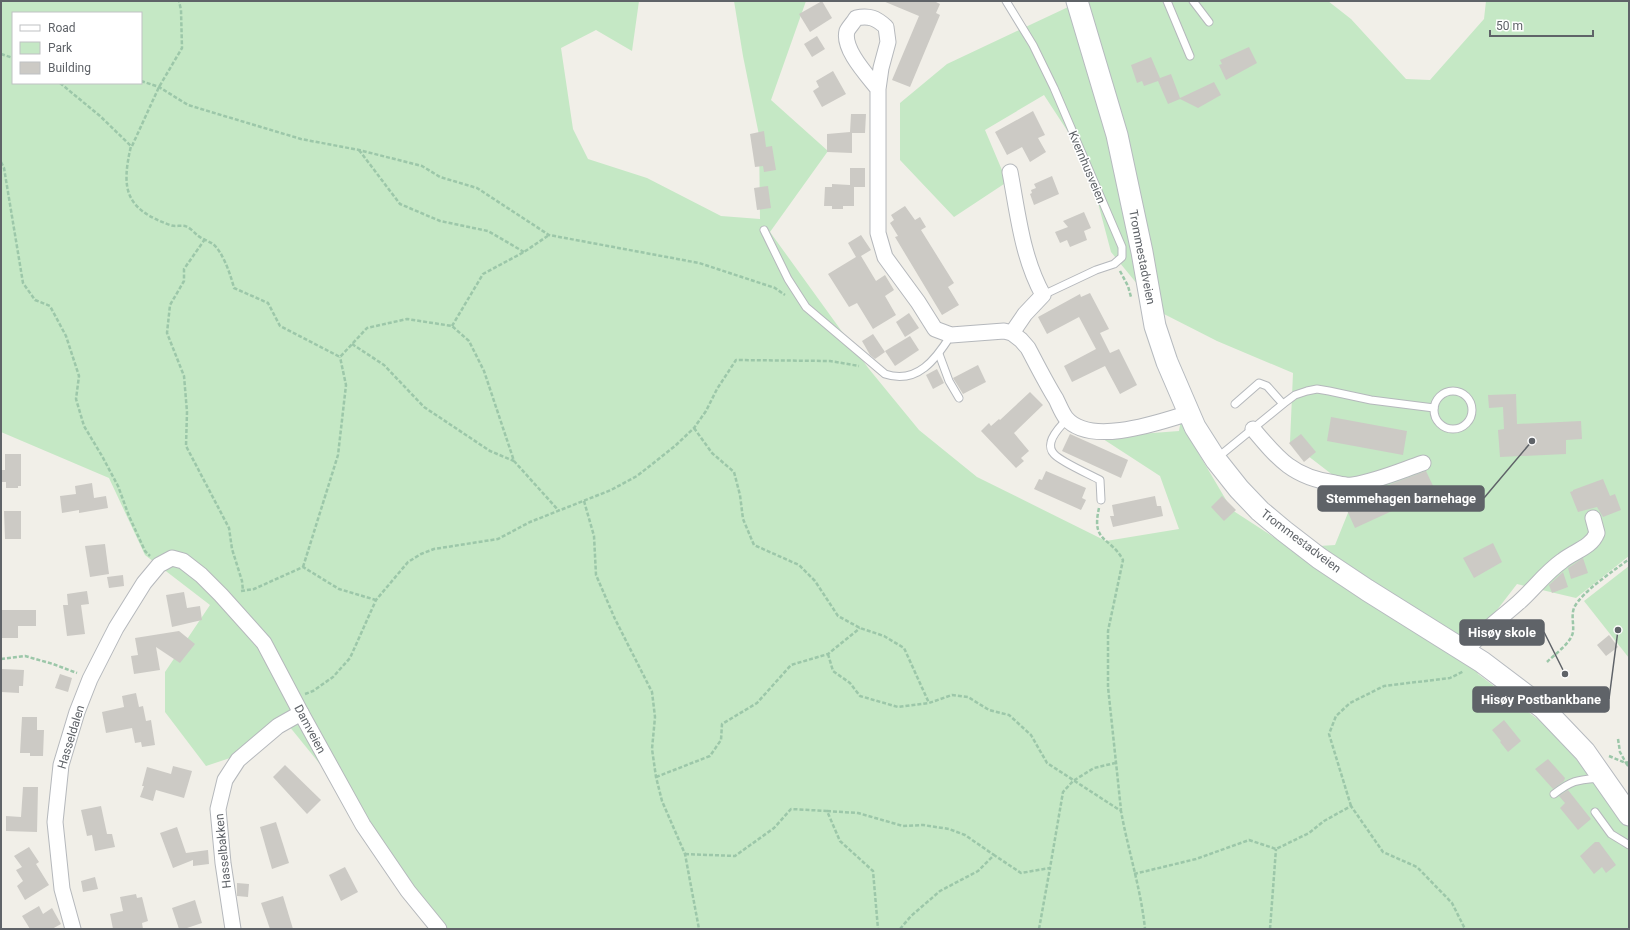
<svg xmlns="http://www.w3.org/2000/svg" width="1630" height="930" font-family="Roboto,sans-serif">
<style>
.green{fill:#c5e8c5;fill-rule:evenodd}
.building{fill:#cccac5}
.lines{fill:none;stroke-linecap:round;stroke-linejoin:round}
.service-casing{stroke:#b5b8bc;stroke-width:9}
.minor-casing{stroke:#b5b8bc;stroke-width:17}
.secondary-casing{stroke:#b6babf;stroke-width:23}
.path{stroke:#9cc7a9;stroke-width:2.5;stroke-dasharray:4 2;stroke-linecap:butt}
.service{stroke:#fff;stroke-width:7}
.minor{stroke:#fff;stroke-width:15}
.secondary{stroke:#fff;stroke-width:21}
.labels{text-anchor:middle;stroke-width:3;stroke-linejoin:round;paint-order:stroke}
.street-label{font-size:12px;fill:#5f6368;stroke:#fff}
.leader{fill:none;stroke:#5f6368;stroke-width:1.5}
.callout-dot{fill:#5f6368;stroke:#fff;stroke-width:1.5}
.callout{fill:#5f6368;stroke:#5f6368;stroke-width:1.5}
.callout-label{font-size:13px;text-anchor:middle;font-weight:bold;fill:#fff}
</style>
<rect width="100%" height="100%" fill="#f1efe8"/>
<g class="green">
<path d="M1 1H639L632 51 596 30 561 48 573 129 588 159 647 178 721 216 760 219 759 135 743 56 734 1H806L771 100 828 151 770 232 869 369 919 430 977 477 1106 541 1179 529 1160 476 1100 437 1179 431 1186 389 1193 444 1232 510 1281 542 1304 547 1335 545 1356 493 1290 442 1293 373 1217 341 1160 312 1111 252 1093 184 1072 138 1044 95 985 130 1007 182 954 217 900 160V103L947 64 1081 1H1328L1351 19 1406 79 1430 80 1484 19 1486 1H1629V556L1576 598 1517 584 1480 632 1462 642 1478 674 1544 724 1599 784 1629 826V929H439L341 790 289 726 236 756 206 766 165 712V672L210 605 145 555 109 478 1 432ZM13 13H141V83H13Z"/>
<path d="M1629 566V658L1584 601Z"/>
</g>
<g class="building">
<path d="M822 1 832 18 810 32 799 14Z"/>
<path d="M883 1H934L940 4 936 13 940 15 910 87 892 80 919 16Z"/>
<path d="M817 36 825 49 812 57 804 44Z"/>
<path d="M1249 47 1257 63 1226 80 1219 65 1222 64 1220 60Z"/>
<path d="M1151 57 1160 78 1171 74 1180 98 1214 82 1221 95 1198 108 1180 99 1168 104 1158 81 1144 86 1142 81 1137 83 1131 65Z"/>
<path d="M833 71 846 94 822 107 813 91 819 87 816 81Z"/>
<path d="M1033 111 1045 135 1038 138 1046 152 1030 162 1022 147 1007 155 995 132Z"/>
<path d="M851 114H866L865 133H852V153L827 152V134L850 132Z"/>
<path d="M764 131 766 147 772 146 776 170 764 172 763 166 755 167 750 134Z"/>
<path d="M850 168H865V187H854V206H843V209H832V206H824L825 187H832V184L850 185Z"/>
<path d="M1052 176 1059 194 1034 205 1030 194 1032 193 1031 190 1036 188 1034 184Z"/>
<path d="M768 186 771 208 757 210 754 188Z"/>
<path d="M905 206 915 220 920 217 926 227 921 230 954 283 948 287 959 305 942 315 895 237 898 236 890 223 894 220 891 215Z"/>
<path d="M1084 212 1091 228 1084 231 1087 240 1070 247 1067 240 1060 243 1055 232 1068 227 1063 221Z"/>
<path d="M861 235 871 250 861 256 876 281 885 275 894 290 885 296 896 315 873 329 857 303 849 307 828 274 856 257 848 243Z"/>
<path d="M1090 293 1109 329 1100 333 1110 353 1119 349 1137 385 1120 394 1105 366 1072 382 1064 366 1096 349 1079 317 1047 334 1038 317 1080 294 1081 297Z"/>
<path d="M909 313 919 328 905 337 896 322Z"/>
<path d="M873 334 885 352 875 359 870 355 862 341Z"/>
<path d="M910 336 919 350 895 366 885 351Z"/>
<path d="M978 365 986 382 963 394 953 378Z"/>
<path d="M937 369 944 383 933 389 926 375Z"/>
<path d="M1030 392 1043 405 1014 433 1029 451 1021 458 1024 461 1016 468 981 431 989 423 991 426 999 419 1000 420Z"/>
<path d="M1516 394 1517 424 1581 421 1582 439 1566 440V454L1500 457 1498 430 1504 429 1503 407 1489 408 1488 395Z"/>
<path d="M1331 417 1407 431 1403 455 1327 441Z"/>
<path d="M1070 434 1128 460 1121 478 1062 451Z"/>
<path d="M1301 434 1316 452 1304 462 1289 443Z"/>
<path d="M5 454H21V486H18V488H6V482H1V470H5Z"/>
<path d="M1046 471 1086 488 1082 498 1086 500 1081 510 1034 489 1039 479 1042 480Z"/>
<path d="M1426 471 1435 490 1429 492V494L1355 528 1345 506 1391 484Z"/>
<path d="M1603 479 1610 496 1615 494 1621 510 1603 517 1597 507 1578 512 1570 492 1573 491V490Z"/>
<path d="M92 483 94 498 106 496 108 508 79 513V510L62 513 60 496 76 494 75 486Z"/>
<path d="M1155 496 1157 506H1161L1163 516 1113 527 1110 516H1114L1112 505Z"/>
<path d="M1222 496 1236 510 1224 521 1211 507Z"/>
<path d="M4 511H21V539H5Z"/>
<path d="M1493 543 1502 562 1474 578 1463 558Z"/>
<path d="M105 544 109 574 90 577 85 546Z"/>
<path d="M1583 558 1588 573 1571 579 1568 568Z"/>
<path d="M1563 572 1568 587 1552 593 1549 585Z"/>
<path d="M123 575 124 586 109 588 107 577Z"/>
<path d="M87 591 89 604 81 605 85 634 67 636 63 605H68L67 594Z"/>
<path d="M184 592 187 608 200 606 202 620 172 627 166 595Z"/>
<path d="M1 610H36V626H18V638H1Z"/>
<path d="M179 631 195 644 180 663 156 647 160 670 134 674 131 656 138 655 135 638Z"/>
<path d="M1609 635 1618 647 1606 656 1597 645Z"/>
<path d="M1 669 24 670 23 686H19V693L1 692Z"/>
<path d="M60 674 72 678 68 692 55 688Z"/>
<path d="M136 693 139 707 143 706 146 721 151 720 155 745 142 747 141 742 135 743 132 728 106 733 102 712 124 707 122 696Z"/>
<path d="M22 717H37V730H44L43 756H30V753H20Z"/>
<path d="M1504 720 1521 741 1508 752 1500 742 1501 741 1492 730Z"/>
<path d="M1548 759 1565 778 1564 781 1553 789 1535 769Z"/>
<path d="M285 765 321 800 307 814 273 777Z"/>
<path d="M173 766 192 771 184 798 156 790 153 801 140 797 144 786H142L147 767 171 774Z"/>
<path d="M23 787H38L37 832 6 831V816L21 817Z"/>
<path d="M1568 790 1591 819 1578 830 1560 808 1565 803 1559 796Z"/>
<path d="M101 806 107 834H112L115 847 95 851 92 835 87 836 81 810Z"/>
<path d="M276 822 289 863 272 869 260 827Z"/>
<path d="M177 827 186 853 208 850 209 864 193 866V860L173 868 160 833Z"/>
<path d="M1595 842H1599L1616 865 1606 873 1602 867 1594 874 1580 856Z"/>
<path d="M29 847 39 862 36 864 49 885 25 900 17 886 23 881 16 870 22 867 14 856Z"/>
<path d="M345 867 358 892 341 901 329 875Z"/>
<path d="M95 877 98 889 83 892 81 881Z"/>
<path d="M237 883 249 884 248 897 237 896Z"/>
<path d="M136 894 137 898 142 897 148 921 142 923 143 929H113L110 914 123 911 120 897Z"/>
<path d="M283 896 293 929H270L261 903Z"/>
<path d="M195 900 202 923 184 929H179L172 908Z"/>
<path d="M39 906 43 914 52 908 61 924 52 929H30L22 916Z"/>
</g>
<g class="lines">
<defs>
<g id="service">
<path d="M1006 1 1033 45 1054 88 1122 247V257L1114 264 1096 270 1043 295"/>
<path d="M1167 1 1190 56"/>
<path d="M1193 1 1209 22"/>
<path d="M764 230 788 279 806 307 885 374C917 385 936 359 951 335"/>
<path d="M939 354 949 381 959 398"/>
<circle cx="1453" cy="410" r="19"/>
<path d="M1235 404 1259 383 1267 386 1283 404"/>
<path d="M1067 419C1061 426 1053 433 1051 442 1050 446 1051 451 1054 454 1061 462 1089 474 1100 480L1101 500"/>
<path d="M1217 458 1283 404 1295 395 1307 391 1317 389 1329 391 1371 400 1434 408"/>
<path d="M1554 794C1572 780 1577 780 1599 778"/>
<path d="M1595 812 1611 834 1629 845"/>
</g>
<g id="minor">
<path d="M878 89C868 76 842 49 847 31 849 27 854 22 856 18 869 15 876 18 886 27L888 42 881 68 878 89V233L885 257 918 302 935 329 951 335 1004 331 1012 333 1021 340 1028 348C1037 365 1046 383 1056 399 1059 405 1062 413 1066 418 1090 447 1160 422 1189 413"/>
<path d="M1010 172C1018 214 1022 257 1043 295L1025 314 1012 333"/>
<path d="M1253 429C1278 459 1294 478 1335 483 1340 484 1347 486 1353 485 1377 481 1400 471 1423 463"/>
<path d="M1466 651C1480 633 1500 619 1518 603 1533 590 1545 573 1562 561 1574 551 1591 548 1597 533L1593 518"/>
<path d="M73 929 62 889 55 822 61 765 77 712 90 679 116 628 144 583 159 565 172 558 183 561 201 575 221 595 264 643 301 713 363 825 408 891 439 929"/>
<path d="M233 929 223 863 218 809 225 780 238 760 278 726 301 713"/>
</g>
<path id="secondary" d="M1077 1 1117 135 1142 252 1155 326 1167 362 1195 427 1216 460 1239 489 1260 511 1284 531 1319 558 1367 590 1482 662 1543 708 1585 752 1629 815"/>
</defs>
<use href="#service" class="service-casing"/>
<use href="#minor" class="minor-casing"/>
<use href="#secondary" class="secondary-casing"/>
<g class="path">
<path d="M1 54 13 58"/>
<path d="M141 81 159 87 188 105 211 112 301 139 359 150 422 166 440 177 477 188 549 235 699 263 775 288 785 295"/>
<path d="M60 83 100 116 131 146C121 189 125 209 170 225 175 227 180 225 185 226 189 227 194 232 197 235 202 239 208 241 213 244 223 252 231 276 234 288L268 303 280 326 340 357 367 328 407 319 452 326 469 341 484 371 514 461 559 511"/>
<path d="M132 146 159 87 182 48 181 10 179 1"/>
<path d="M359 150 400 204 440 221 488 231 524 252"/>
<path d="M1 162 4 168 23 283 35 300 50 306 66 336 79 376 76 399 84 426 102 456 118 486 129 516 145 551 150 556"/>
<path d="M205 239 184 269V281L170 305 167 333 184 376 187 412 186 446 229 528 232 549 242 581 243 591"/>
<path d="M1120 271 1128 286 1131 297"/>
<path d="M452 326 483 274 524 252 549 235"/>
<path d="M352 344 384 365 424 407 490 451 514 461"/>
<path d="M694 428 712 453 734 472 740 495 743 519 754 545 799 565 815 581 838 616 860 628 884 636 904 648 929 703"/>
<path d="M584 501 594 536 596 575 615 619 652 692 655 717 652 749 656 777 662 801 685 854 699 929"/>
<path d="M1099 508C1091 543 1110 536 1123 560L1108 631V687L1121 810"/>
<path d="M303 567 338 455 346 385 340 357"/>
<path d="M241 591 254 589 303 567 339 589 376 600"/>
<path d="M828 654 833 671 850 683 860 696 898 707 929 703 952 695 968 697 989 710 1009 715 1031 735 1047 763 1121 811C1128 850 1141 889 1145 929"/>
<path d="M1 659 25 656 53 664 77 673"/>
<path d="M1547 662C1555 654 1571 643 1573 632 1574 624 1571 616 1574 608 1581 592 1615 570 1629 559"/>
<path d="M305 694 313 691 333 677 350 658 376 600 408 562 421 554 434 549 498 539 530 522 611 490 637 476 675 446 694 428 706 411 717 389 736 360 830 361 859 366"/>
<path d="M1618 739 1620 752 1626 763 1629 762"/>
<path d="M1609 756 1626 763 1629 767"/>
<path d="M656 777 710 756 721 740 722 724 757 703 791 665 828 654 860 628"/>
<path d="M1351 806 1329 734 1336 716 1350 703 1384 686 1450 678 1464 671"/>
<path d="M827 811 858 813 903 826 923 825 949 829 965 835 994 855"/>
<path d="M685 854 735 856 774 828 791 809 827 811 840 841 873 871 878 929"/>
<path d="M1134 874 1196 859 1249 840 1276 849 1309 833 1324 821 1351 806 1383 852 1417 867 1452 903 1465 929"/>
<path d="M900 929 911 916 940 891 978 871 994 855 1021 873 1050 868 1063 792 1073 781 1094 768 1115 763"/>
<path d="M1039 929 1050 868"/>
<path d="M1270 929 1276 849"/>
</g>
<use href="#service" class="service"/>
<use href="#minor" class="minor"/>
<use href="#secondary" class="secondary"/>
</g>
<g class="labels">
<g class="street-label">
<text transform="translate(1087 167) rotate(67)" y="4">Kvernhusveien</text>
<text transform="translate(1142 257) rotate(79)" y="4">Trommestadveien</text>
<text transform="translate(1301 541) rotate(37)" y="4">Trommestadveien</text>
<text transform="translate(310 729) rotate(62)" y="4">Damveien</text>
<text transform="translate(71 737) rotate(-73)" y="4">Hasseldalen</text>
<text transform="translate(223 851) rotate(-96)" y="4">Hasselbakken</text>
</g>
</g>
<path class="leader" d="M1532 441L1484 498M1565 674L1544 632M1618 630L1609 699"/>
<g class="callout-dot">
<circle cx="1532" cy="441" r="4"/>
<circle cx="1565" cy="674" r="4"/>
<circle cx="1618" cy="630" r="4"/>
</g>
<g class="callout">
<rect x="1318" y="486" width="166" height="25" rx="4"/>
<rect x="1460" y="620" width="84" height="25" rx="4"/>
<rect x="1473" y="687" width="136" height="25" rx="4"/>
</g>
<g class="callout-label">
<text x="1401" y="503">Stemmehagen barnehage</text>
<text x="1502" y="637">Hisøy skole</text>
<text x="1541" y="704">Hisøy Postbankbane</text>
</g>
<rect width="1630" height="930" fill="none" stroke="#5f6368" stroke-width="4"/>
<rect x="12" y="12" width="130" height="72" fill="#ffffff" stroke="#bfc1c3"/>
<rect x="20" y="25" width="20" height="6" fill="#ffffff" stroke="#bfc1c3"/>
<text x="48" y="32" font-size="12" fill="#5f6368">Road</text>
<rect x="20" y="42" width="20" height="12" fill="#c5e8c5" stroke="#bfc1c3"/>
<text x="48" y="52" font-size="12" fill="#5f6368">Park</text>
<rect x="20" y="62" width="20" height="12" fill="#cccac5" stroke="#bfc1c3"/>
<text x="48" y="72" font-size="12" fill="#5f6368">Building</text>
<path d="M1490 30v6h103v-6" fill="none" stroke="#5f6368" stroke-width="2"/>
<text x="1496" y="30" font-size="12" fill="#5f6368" stroke="#ffffff" stroke-width="3" paint-order="stroke">50 m</text>
</svg>
